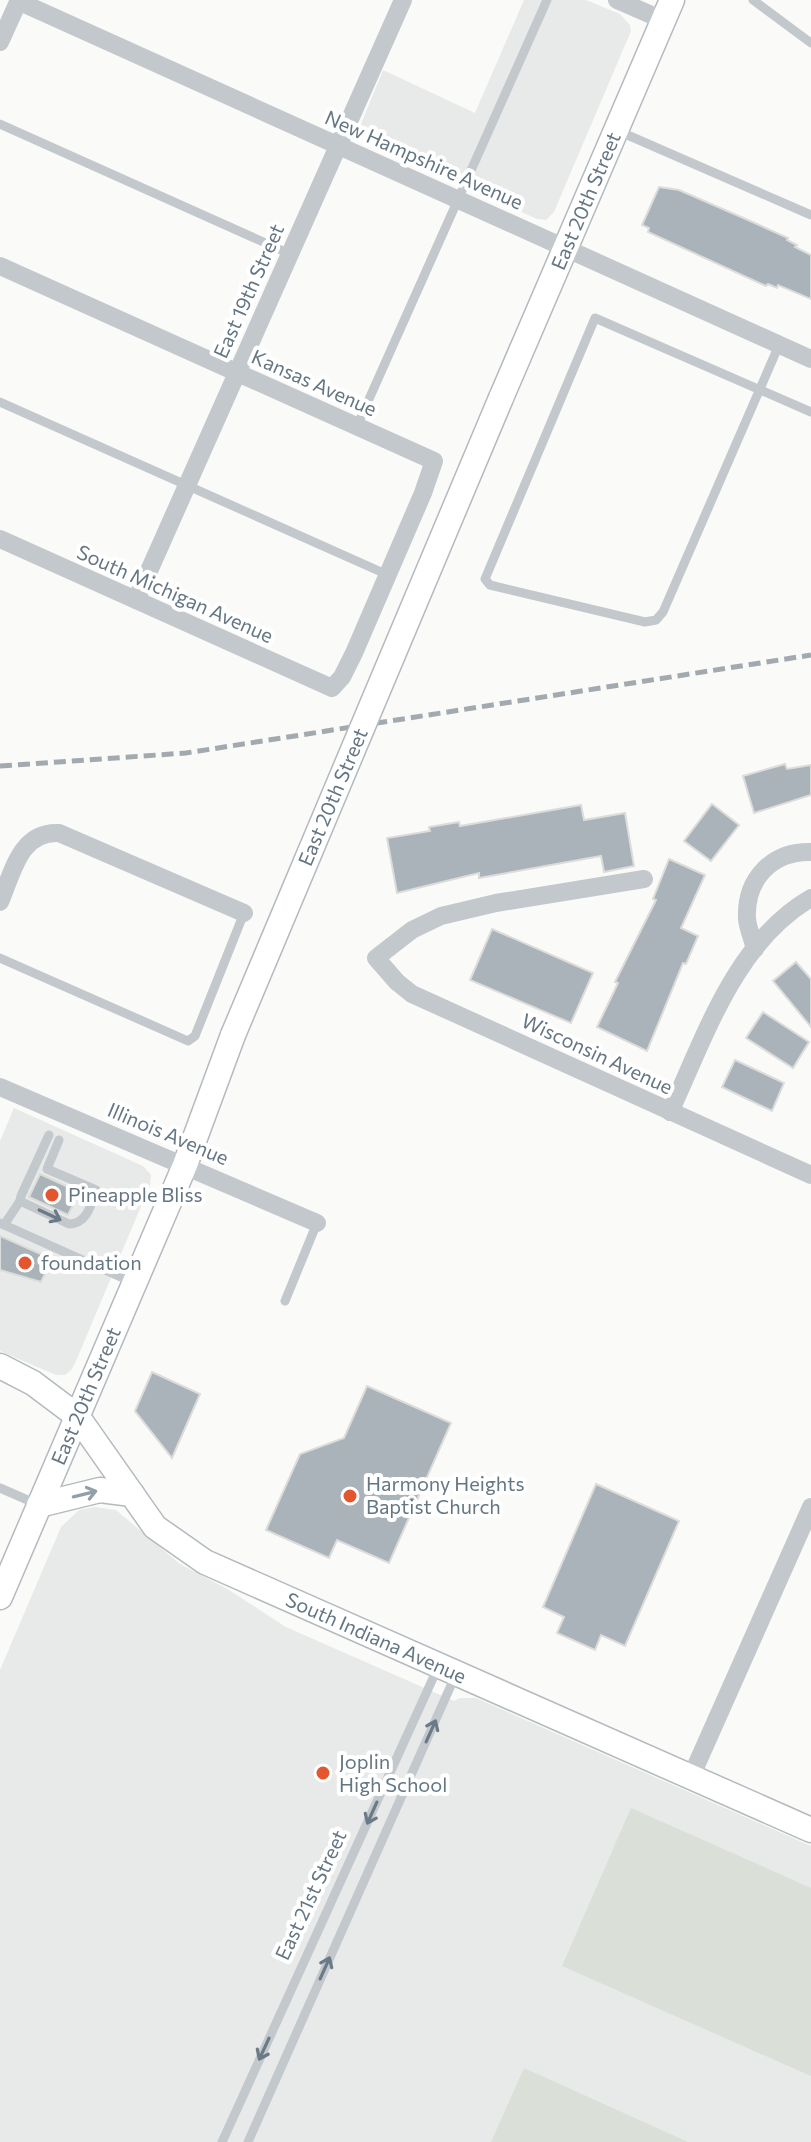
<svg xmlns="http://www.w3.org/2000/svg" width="811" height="2142" font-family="Commissioner,sans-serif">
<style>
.built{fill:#e8e9e9}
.green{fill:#dadfd7}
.building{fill:#aab3b9;stroke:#dcdcda;stroke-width:2}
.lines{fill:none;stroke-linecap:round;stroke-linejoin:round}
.secondary-casing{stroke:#b3babf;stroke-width:27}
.lane{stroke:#c3c8cc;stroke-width:9}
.street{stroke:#c3c8cc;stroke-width:18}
.secondary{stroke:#fff;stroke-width:24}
.rail{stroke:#a2aab0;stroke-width:5;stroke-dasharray:12 6;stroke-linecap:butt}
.secondary-bridge-casing{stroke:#b3babf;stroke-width:27;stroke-linecap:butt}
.secondary-bridge{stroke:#fff;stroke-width:24}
.oneway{stroke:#6a7a87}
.oneway2{stroke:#939fa8}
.poi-dot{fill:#e4572e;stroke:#fff;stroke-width:3}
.labels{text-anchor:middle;stroke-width:8;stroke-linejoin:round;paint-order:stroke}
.street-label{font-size:20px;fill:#657683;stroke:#fff}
.poi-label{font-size:20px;fill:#657683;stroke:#fff;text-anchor:start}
</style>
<rect width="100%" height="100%" fill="#fafaf8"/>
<g class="built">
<path d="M524 0H586L620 14 630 25 631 31 554 212 546 220 537 219 373 146 359 129 383 70 475 113Z"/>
<path d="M14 1108 143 1166 151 1175 150 1185 76 1361 72 1369 65 1375H56L0 1351V1141Z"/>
<path d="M95 1507 116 1510 180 1564 229 1590 286 1627 454 1701 460 1698H476L811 1846V2142H0V1670L61 1527 79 1510Z"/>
</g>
<g class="green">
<path d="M631 1808 811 1888V2076L562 1966Z"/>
<path d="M524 2068 688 2142H491Z"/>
</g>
<g class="building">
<path d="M659 187 679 190 748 220 788 238 787 240 797 245 795 247 811 255V299L778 285 777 288 768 284 766 286 648 232 649 228 642 225Z"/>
<path d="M785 764 787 769 811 765V795L754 813 743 776Z"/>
<path d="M712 804 739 825 711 861 684 841Z"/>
<path d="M581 805 584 820 625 813 634 866 604 872 601 856 479 878V873L397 893 387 838 430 831 429 827 459 822 460 826Z"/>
<path d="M669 859 705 875 681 928 698 936 686 964 683 963 647 1051 597 1027 618 983 615 982 656 900 653 899Z"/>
<path d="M492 929 593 973 571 1023 470 980Z"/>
<path d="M796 962 811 979V1027L773 981Z"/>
<path d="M763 1012 809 1042 793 1068 746 1038Z"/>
<path d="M735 1060 784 1083 772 1111 722 1087Z"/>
<path d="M40 1174 79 1192 68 1215 29 1197Z"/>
<path d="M0 1236 52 1259 41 1282 0 1270Z"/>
<path d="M152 1372 200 1394 172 1458 135 1411Z"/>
<path d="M367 1386 451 1423 389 1563 337 1540 329 1558 266 1530 300 1454 344 1438Z"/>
<path d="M596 1484 679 1521 625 1646 601 1635 595 1650 557 1633 564 1617 543 1607Z"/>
</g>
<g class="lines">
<defs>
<g id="secondary">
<path d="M501 398 672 0"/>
<path d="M0 1366 33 1383 77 1416 155 1527 205 1562 811 1830"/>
<path d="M39 1505 100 1490 132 1494"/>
<path d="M0 1597 185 1165 233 1035"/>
</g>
</defs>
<use href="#secondary" class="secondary-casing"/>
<g class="lane">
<path d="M753 0 811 43"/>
<path d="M0 124 290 254"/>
<path d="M616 130 811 215"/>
<path d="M779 345 663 612 656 620 645 622 490 585 485 579 595 318 811 412"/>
<path d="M0 402 388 575"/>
<path d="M357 426 547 0"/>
<path d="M0 958 188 1041 195 1036 244 913"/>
<path d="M49 1135 21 1196 20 1201 69 1224C87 1224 91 1205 96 1190L47 1169 59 1140"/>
<path d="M0 1223 134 1283"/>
<path d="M4 1225 20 1201"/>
<path d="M285 1301 317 1223"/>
<path d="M0 1488 39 1505"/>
<path d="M222 2142 439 1665"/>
<path d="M248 2142 456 1674"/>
</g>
<g class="street">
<path d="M617 0 663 20"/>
<path d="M18 1 811 359"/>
<path d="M0 42 19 0"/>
<path d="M0 266 434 461 423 493 354 653 342 677 332 688 0 539"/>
<path d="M136 600 403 0"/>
<path d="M644 879 496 903 441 916 412 930 376 958 397 982 412 994 811 1175"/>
<path d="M0 902C13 872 20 831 59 833L244 913"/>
<path d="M755 949C753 940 748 929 747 919 745 879 772 851 811 852"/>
<path d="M0 1087 317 1223"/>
<path d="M670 1112C705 1037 735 942 811 898"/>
<path d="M691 1777 811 1507"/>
</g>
<use href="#secondary" class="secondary"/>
<path class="rail" d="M0 766 186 753 811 655"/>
<defs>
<path id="secondary-bridge" d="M233 1035 501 398"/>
</defs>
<use href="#secondary-bridge" class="secondary-bridge-casing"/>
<use href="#secondary-bridge" class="secondary-bridge"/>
</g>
<defs><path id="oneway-shaft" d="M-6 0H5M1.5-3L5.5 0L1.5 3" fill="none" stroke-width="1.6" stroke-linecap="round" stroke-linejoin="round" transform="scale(2)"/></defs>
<g class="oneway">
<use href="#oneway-shaft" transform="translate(50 1215) rotate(25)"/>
<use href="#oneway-shaft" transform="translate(431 1731) rotate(-66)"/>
<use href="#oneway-shaft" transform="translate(372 1813) rotate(114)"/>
<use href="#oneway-shaft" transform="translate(325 1968) rotate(-66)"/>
<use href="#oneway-shaft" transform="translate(264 2049) rotate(115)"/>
</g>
<use class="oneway2" href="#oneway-shaft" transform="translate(85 1494) rotate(-14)"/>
<g class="poi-dot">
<circle cx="52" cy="1195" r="8"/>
<circle cx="25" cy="1263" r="8"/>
<circle cx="350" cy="1496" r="8"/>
<circle cx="323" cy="1773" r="8"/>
</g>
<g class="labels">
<g class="street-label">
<text transform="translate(424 160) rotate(24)" y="7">New Hampshire Avenue</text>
<text transform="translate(586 201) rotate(-67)" y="7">East 20th Street</text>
<text transform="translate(249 291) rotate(-66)" y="7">East 19th Street</text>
<text transform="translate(314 383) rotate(24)" y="7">Kansas Avenue</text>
<text transform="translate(175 594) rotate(24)" y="7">South Michigan Avenue</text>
<text transform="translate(333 797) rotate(-67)" y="7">East 20th Street</text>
<text transform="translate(597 1054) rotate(25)" y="7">Wisconsin Avenue</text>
<text transform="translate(168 1134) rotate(23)" y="7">Illinois Avenue</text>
<text transform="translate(86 1396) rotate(-67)" y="7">East 20th Street</text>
<text transform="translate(376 1638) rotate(24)" y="7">South Indiana Avenue</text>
<text transform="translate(311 1895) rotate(-65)" y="7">East 21st Street</text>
</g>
<g class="poi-label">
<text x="68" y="1202">Pineapple Bliss</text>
<text x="41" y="1270">foundation</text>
<text x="366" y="1491">Harmony Heights<tspan x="366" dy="23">Baptist Church</tspan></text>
<text x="339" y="1769">Joplin<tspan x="339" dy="23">High School</tspan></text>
</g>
</g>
</svg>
